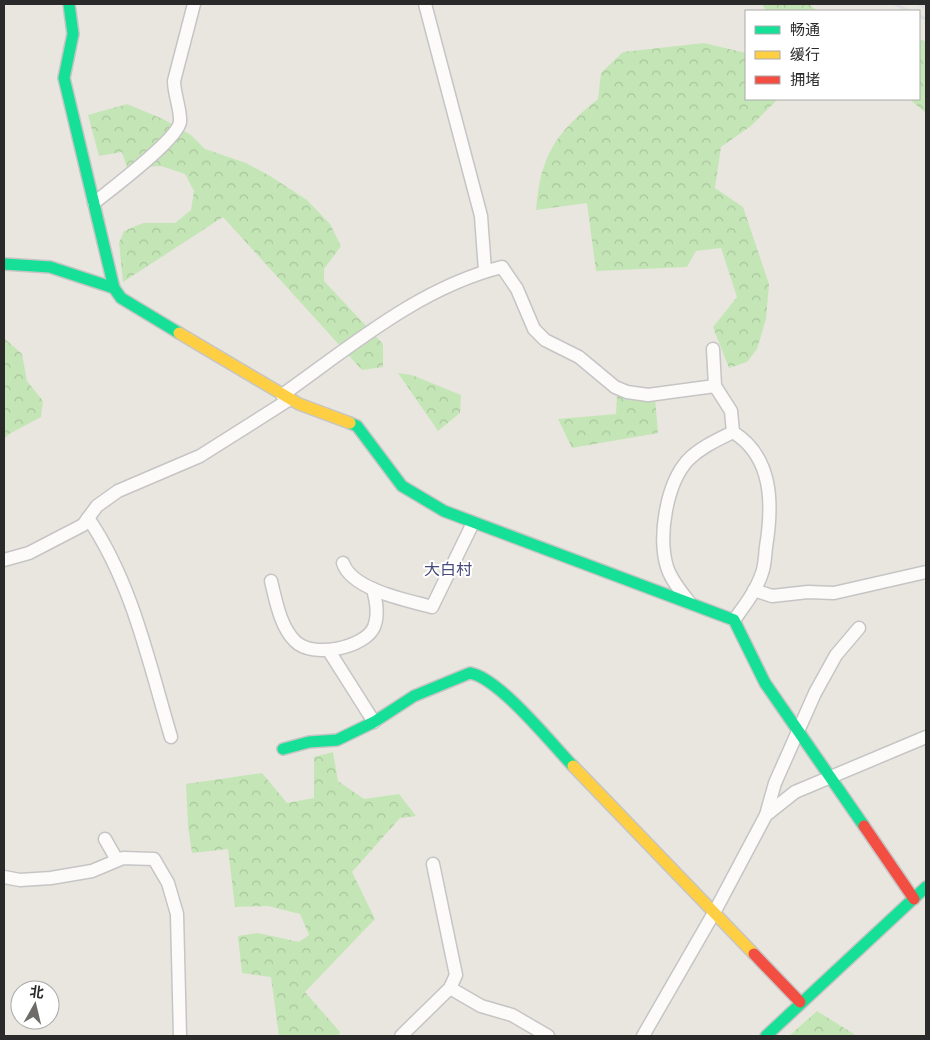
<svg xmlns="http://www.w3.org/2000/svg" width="930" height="1040" font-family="'Titillium Web','Noto Sans SC',sans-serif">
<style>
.forest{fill:url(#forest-crowns)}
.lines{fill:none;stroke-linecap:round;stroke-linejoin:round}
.street-casing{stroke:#c6c5c5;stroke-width:15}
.fast-casing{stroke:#c6c5c5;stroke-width:14}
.slow-casing{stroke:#c6c5c5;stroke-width:14}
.jam-casing{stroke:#c6c5c5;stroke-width:14}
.street{stroke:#fcfbfa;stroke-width:12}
.fast{stroke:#16e098;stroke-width:11}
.slow{stroke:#ffcf43;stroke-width:11}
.jam{stroke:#f24e42;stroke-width:11}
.rail{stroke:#ddddde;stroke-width:3}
.labels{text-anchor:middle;stroke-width:4;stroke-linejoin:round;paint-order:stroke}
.quarter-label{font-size:16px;fill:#484b7c;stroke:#fff}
</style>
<defs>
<pattern id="forest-crowns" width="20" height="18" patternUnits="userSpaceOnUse" patternTransform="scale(1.25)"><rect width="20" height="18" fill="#c4e6b6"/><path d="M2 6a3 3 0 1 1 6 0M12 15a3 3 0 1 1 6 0" fill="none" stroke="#a9c59d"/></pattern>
</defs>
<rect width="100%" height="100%" fill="#e9e6df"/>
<g class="forest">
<path d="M762 4H809L817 11H766Z"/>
<path d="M919 40 926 41V113L909 99H919Z"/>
<path d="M704 43 746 53V99H778L751 126 721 147 715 188 743 207 769 284 766 319 757 349 747 362 729 368 713 327 737 297 721 248 696 251 687 267 596 271 587 203 536 210C541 154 555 134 598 99L601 73 623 52Z"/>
<path d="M127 104 163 119 191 135 205 149 246 163 270 176 307 200 330 224 341 246 324 269V281L383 344V367L362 370 223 217 123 282 119 243 124 231 143 223H175L191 210 194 191 185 174 161 166 127 168 122 152 99 156 88 115Z"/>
<path d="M4 338 22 354 27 381 43 401 41 417 9 434 4 439Z"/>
<path d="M398 373 412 375 461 395 460 413 438 431Z"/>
<path d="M617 395 655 397 658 433 572 448 558 419 616 414Z"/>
<path d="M333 752 338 781 364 799 399 794 416 816 400 818 352 872 375 919 305 992 340 1032 338 1036H279L271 977 242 973 238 936 258 933 299 942 309 935 300 914 268 906 235 907 228 849 192 853 188 826 186 784 262 773 287 803 314 798V757Z"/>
<path d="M817 1011 857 1036H789Z"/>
</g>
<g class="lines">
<defs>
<g id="street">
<path d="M425 4 481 216 485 271"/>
<path d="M94 203C111 189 177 140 180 122 181 110 174 94 174 81L194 4"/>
<path d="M282 395C350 347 420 287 502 267L517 289 534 329 545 340 579 357 615 387 627 392 648 395 715 386"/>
<path d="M733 432C773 457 773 504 766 547 765 555 765 565 762 573 756 591 745 605 734 620"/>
<path d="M88 518C132 582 149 663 171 737"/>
<path d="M4 560 29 553 83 525 97 506 118 491 200 456 290 399"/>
<path d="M343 563C352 590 407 600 432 607L473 523"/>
<path d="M271 581C276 601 280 626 295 641 312 659 365 648 374 627 379 614 376 601 373 589"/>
<path d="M754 590 772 596 808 592 834 593 926 572"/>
<path d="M690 603C682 593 671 580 667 567 658 537 666 484 688 460 701 447 717 440 733 432L731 411 715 386 713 349"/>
<path d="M329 651 374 722"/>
<path d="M766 815 775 783 815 693 836 655 859 628"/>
<path d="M105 839 117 860"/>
<path d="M4 877 20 880 51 878 92 871 123 858 154 859 168 883 177 914 180 1036"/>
<path d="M450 988 481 1006 512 1015 548 1036"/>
<path d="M401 1036 450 988 456 975 433 864"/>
<path d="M643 1036 715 911 766 815 795 792 926 737"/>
</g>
<g id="fast">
<path d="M69 4 73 34 64 78 114 288 121 298 179 333"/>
<path d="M4 264 50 267 114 288"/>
<path d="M350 423 357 426 402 486 444 511 734 620 765 683 864 826"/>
<path d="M283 749 309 742 337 740 374 722 414 696 470 673C499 678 551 743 573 766"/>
<path d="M766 1036 926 887"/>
</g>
<g id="slow">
<path d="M179 333 299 404 350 423"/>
<path d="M573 766 754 954"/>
</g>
<g id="jam">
<path d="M864 826 914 899"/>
<path d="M754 954 800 1002"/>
</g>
</defs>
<use href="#street" class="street-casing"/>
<use href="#fast" class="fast-casing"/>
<use href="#slow" class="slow-casing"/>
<use href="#jam" class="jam-casing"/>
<use href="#street" class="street"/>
<use href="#fast" class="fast"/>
<use href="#slow" class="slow"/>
<use href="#jam" class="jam"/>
<g class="rail">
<path d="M894 4 910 11"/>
<path d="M918 4 926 8"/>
<path d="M919 16 926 19"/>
</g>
</g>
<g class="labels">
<g class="quarter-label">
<text x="448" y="575">大白村</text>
</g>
</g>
<rect width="930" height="1040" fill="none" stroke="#2a2a2a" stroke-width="10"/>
<rect x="745" y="10" width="175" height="90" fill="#ffffff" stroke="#aaaaaa"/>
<rect x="755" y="26" width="25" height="8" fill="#16e098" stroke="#aaaaaa"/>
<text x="790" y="35" font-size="15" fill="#2a2a2a">畅通</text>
<rect x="755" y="51" width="25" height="8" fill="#ffcf43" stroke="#aaaaaa"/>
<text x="790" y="60" font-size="15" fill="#2a2a2a">缓行</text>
<rect x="755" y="76" width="25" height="8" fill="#f24e42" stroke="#aaaaaa"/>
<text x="790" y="85" font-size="15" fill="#2a2a2a">拥堵</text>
<g transform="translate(35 1005) rotate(8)"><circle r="24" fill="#ffffff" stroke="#aaaaaa"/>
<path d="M0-4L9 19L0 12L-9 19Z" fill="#6d6c69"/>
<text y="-8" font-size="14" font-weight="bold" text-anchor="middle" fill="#2a2a2a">北</text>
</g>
</svg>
